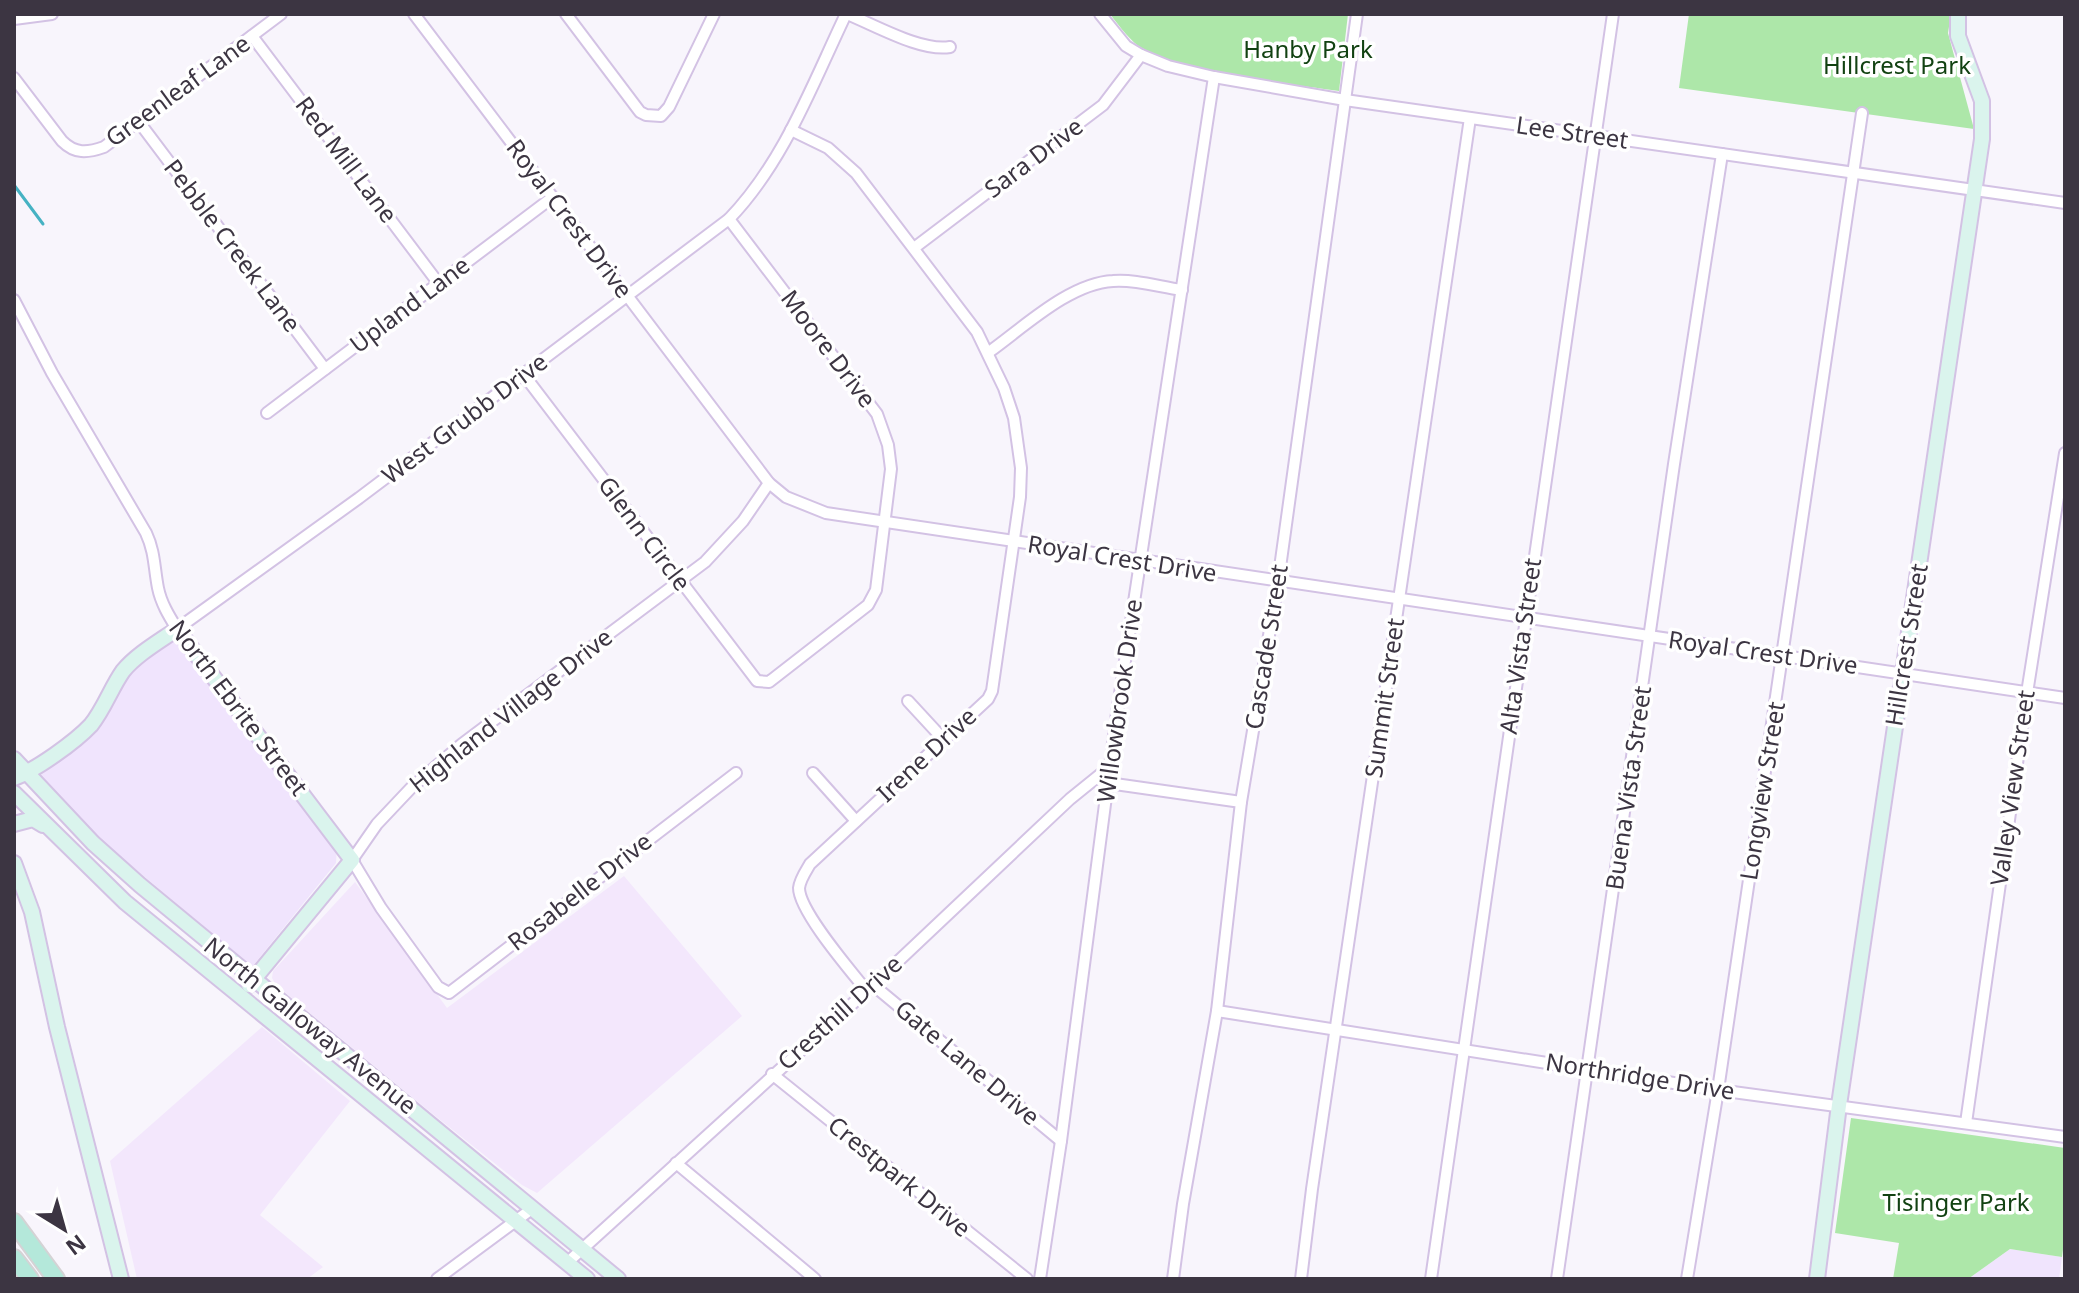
<svg xmlns="http://www.w3.org/2000/svg" width="2079" height="1293" font-family="'Noto Sans',sans-serif">
<style>
.built{fill:#f0e4fd}
.medical{fill:#f3e7fc}
.green{fill:#ade7a9}
.lines{fill:none;stroke-linecap:round;stroke-linejoin:round}
.stream{stroke:#46b2c3;stroke-width:3}
.street-casing{stroke:#d3c2e4;stroke-width:14}
.secondary-casing{stroke:#d3c2e4;stroke-width:18}
.primary-casing{stroke:#d4d3d5;stroke-width:20}
.street{stroke:#fff;stroke-width:10}
.secondary{stroke:#daf4ed;stroke-width:14}
.primary{stroke:#b4e8da;stroke-width:16}
.labels{text-anchor:middle;stroke-width:7;stroke-linejoin:round;paint-order:stroke}
.park-label{font-size:24px;fill:#124212;stroke:#fff}
.street-label{font-size:24px;fill:#3c3542;stroke:#fff}
</style>
<rect width="100%" height="100%" fill="#f8f5fc"/>
<g class="built">
<path d="M171 640 183 645 337 847 336 863 252 967 96 836 40 779 42 773 82 741 132 671Z"/>
<path d="M2010 1249 2062 1257 2059 1279H1968Z"/>
</g>
<g class="medical">
<path d="M624 876 742 1016 537 1193 522 1185 429 1111 276 985 272 978 273 971 355 882 447 1008Z"/>
<path d="M262 1027 350 1101 260 1215 323 1267 307 1279H137L110 1161Z"/>
</g>
<g class="green">
<path d="M1110 14H1348L1339 91C1287 83 1186 76 1144 50 1130 41 1120 27 1110 14Z"/>
<path d="M1689 14H1951L1948 33 1974 129 1679 88Z"/>
<path d="M1851 1118 2065 1148V1234L2062 1257 2010 1249 1968 1279H1893L1899 1243 1835 1233Z"/>
</g>
<g class="lines">
<path class="stream" d="M14 185 43 224"/>
<defs>
<g id="street">
<path d="M414 14 769 483 786 497 826 513 2065 698"/>
<path d="M566 14 640 112 646 115 661 116 669 107 714 14"/>
<path d="M847 14C875 25 921 52 950 47"/>
<path d="M1100 14 1126 46 1141 55 1168 66 1214 77 1345 100 2065 203"/>
<path d="M14 19 52 14"/>
<path d="M252 36 439 284"/>
<path d="M14 78 62 141C75 154 87 153 104 147L281 14"/>
<path d="M139 122 325 369"/>
<path d="M791 130 828 148 856 173 977 332 1004 388 1014 418 1021 468 1020 497 992 691 988 699 810 864C806 871 800 879 799 888 799 911 850 970 866 990"/>
<path d="M914 248 1103 105 1141 55"/>
<path d="M14 300 52 373 146 533C155 552 154 568 158 588 161 603 169 616 177 629L359 498 729 219C784 162 812 85 846 14"/>
<path d="M989 352C1024 327 1070 283 1113 281 1135 279 1160 287 1182 290"/>
<path d="M524 375 757 681 769 682 868 605 876 590 891 469 888 445 877 414 729 219"/>
<path d="M267 413 553 197"/>
<path d="M908 701 944 740"/>
<path d="M736 773 449 993 438 987 381 908 352 860 377 824 411 788 462 744 705 562 743 521 769 483"/>
<path d="M813 773 856 821"/>
<path d="M1108 783 1241 802"/>
<path d="M873 985 1061 1141"/>
<path d="M1217 1011 1718 1090 2065 1137"/>
<path d="M772 1074 1027 1279"/>
<path d="M1966 1123 2027 693 2065 453"/>
<path d="M676 1163 815 1279"/>
<path d="M568 1262 873 985 1070 799 1112 765"/>
<path d="M437 1279 533 1208"/>
<path d="M1040 1279 1061 1141 1116 720 1214 77"/>
<path d="M1173 1279 1183 1204 1217 1011 1241 802 1278 582 1357 14"/>
<path d="M1301 1279 1312 1189 1470 118"/>
<path d="M1431 1279 1613 14"/>
<path d="M1557 1279 1674 464 1722 154"/>
<path d="M1687 1279 1718 1090 1862 113"/>
</g>
<g id="secondary">
<path d="M14 759 93 843 140 885 618 1279"/>
<path d="M14 778C36 770 75 742 91 725 104 709 111 688 123 671 137 654 160 641 177 629L352 860 249 985"/>
<path d="M14 793 125 902 587 1279"/>
<path d="M14 824 33 819 43 825"/>
<path d="M14 863 32 912 57 1027 121 1279"/>
<path d="M1817 1279 1839 1105 1982 139V101L1958 36V14"/>
</g>
<g id="primary">
<path d="M14 1222 56 1279"/>
<path d="M14 1258 30 1279"/>
</g>
</defs>
<use href="#street" class="street-casing"/>
<use href="#secondary" class="secondary-casing"/>
<use href="#primary" class="primary-casing"/>
<use href="#street" class="street"/>
<use href="#secondary" class="secondary"/>
<use href="#primary" class="primary"/>
</g>
<g class="labels">
<g class="park-label">
<text x="1308" y="58">Hanby Park</text>
<text x="1897" y="74">Hillcrest Park</text>
<text x="1956" y="1211">Tisinger Park</text>
</g>
<g class="street-label">
<text transform="translate(178 91) rotate(-36)" y="8">Greenleaf Lane</text>
<text transform="translate(1572 133) rotate(8)" y="8">Lee Street</text>
<text transform="translate(1034 158) rotate(-37)" y="8">Sara Drive</text>
<text transform="translate(346 160) rotate(53)" y="8">Red Mill Lane</text>
<text transform="translate(569 219) rotate(53)" y="8">Royal Crest Drive</text>
<text transform="translate(232 246) rotate(53)" y="8">Pebble Creek Lane</text>
<text transform="translate(410 305) rotate(-37)" y="8">Upland Lane</text>
<text transform="translate(828 349) rotate(53)" y="8">Moore Drive</text>
<text transform="translate(465 419) rotate(-37)" y="8">West Grubb Drive</text>
<text transform="translate(644 534) rotate(53)" y="8">Glenn Circle</text>
<text transform="translate(1122 559) rotate(9)" y="8">Royal Crest Drive</text>
<text transform="translate(1907 645) rotate(-81)" y="8">Hillcrest Street</text>
<text transform="translate(1521 646) rotate(-82)" y="8">Alta Vista Street</text>
<text transform="translate(1267 647) rotate(-81)" y="8">Cascade Street</text>
<text transform="translate(1763 653) rotate(8)" y="8">Royal Crest Drive</text>
<text transform="translate(1385 698) rotate(-82)" y="8">Summit Street</text>
<text transform="translate(1120 701) rotate(-82)" y="8">Willowbrook Drive</text>
<text transform="translate(238 708) rotate(53)" y="8">North Ebrite Street</text>
<text transform="translate(511 711) rotate(-38)" y="8">Highland Village Drive</text>
<text transform="translate(927 755) rotate(-43)" y="8">Irene Drive</text>
<text transform="translate(1629 788) rotate(-82)" y="8">Buena Vista Street</text>
<text transform="translate(2013 788) rotate(-82)" y="8">Valley View Street</text>
<text transform="translate(1763 791) rotate(-81)" y="8">Longview Street</text>
<text transform="translate(580 892) rotate(-38)" y="8">Rosabelle Drive</text>
<text transform="translate(840 1013) rotate(-42)" y="8">Cresthill Drive</text>
<text transform="translate(310 1026) rotate(39)" y="8">North Galloway Avenue</text>
<text transform="translate(967 1063) rotate(40)" y="8">Gate Lane Drive</text>
<text transform="translate(1640 1077) rotate(9)" y="8">Northridge Drive</text>
<text transform="translate(899 1177) rotate(39)" y="8">Crestpark Drive</text>
</g>
</g>
<rect width="2079" height="1293" fill="none" stroke="#3c3542" stroke-width="32"/>
<g transform="translate(64 1229) rotate(143)" stroke="#ffffff" stroke-width="6" paint-order="stroke">
<path d="M0-6L14 30L0 20L-14 30Z" fill="#3c3542"/>
<text y="-12" font-size="22" font-weight="bold" text-anchor="middle" fill="#3c3542">N</text>
</g>
</svg>
